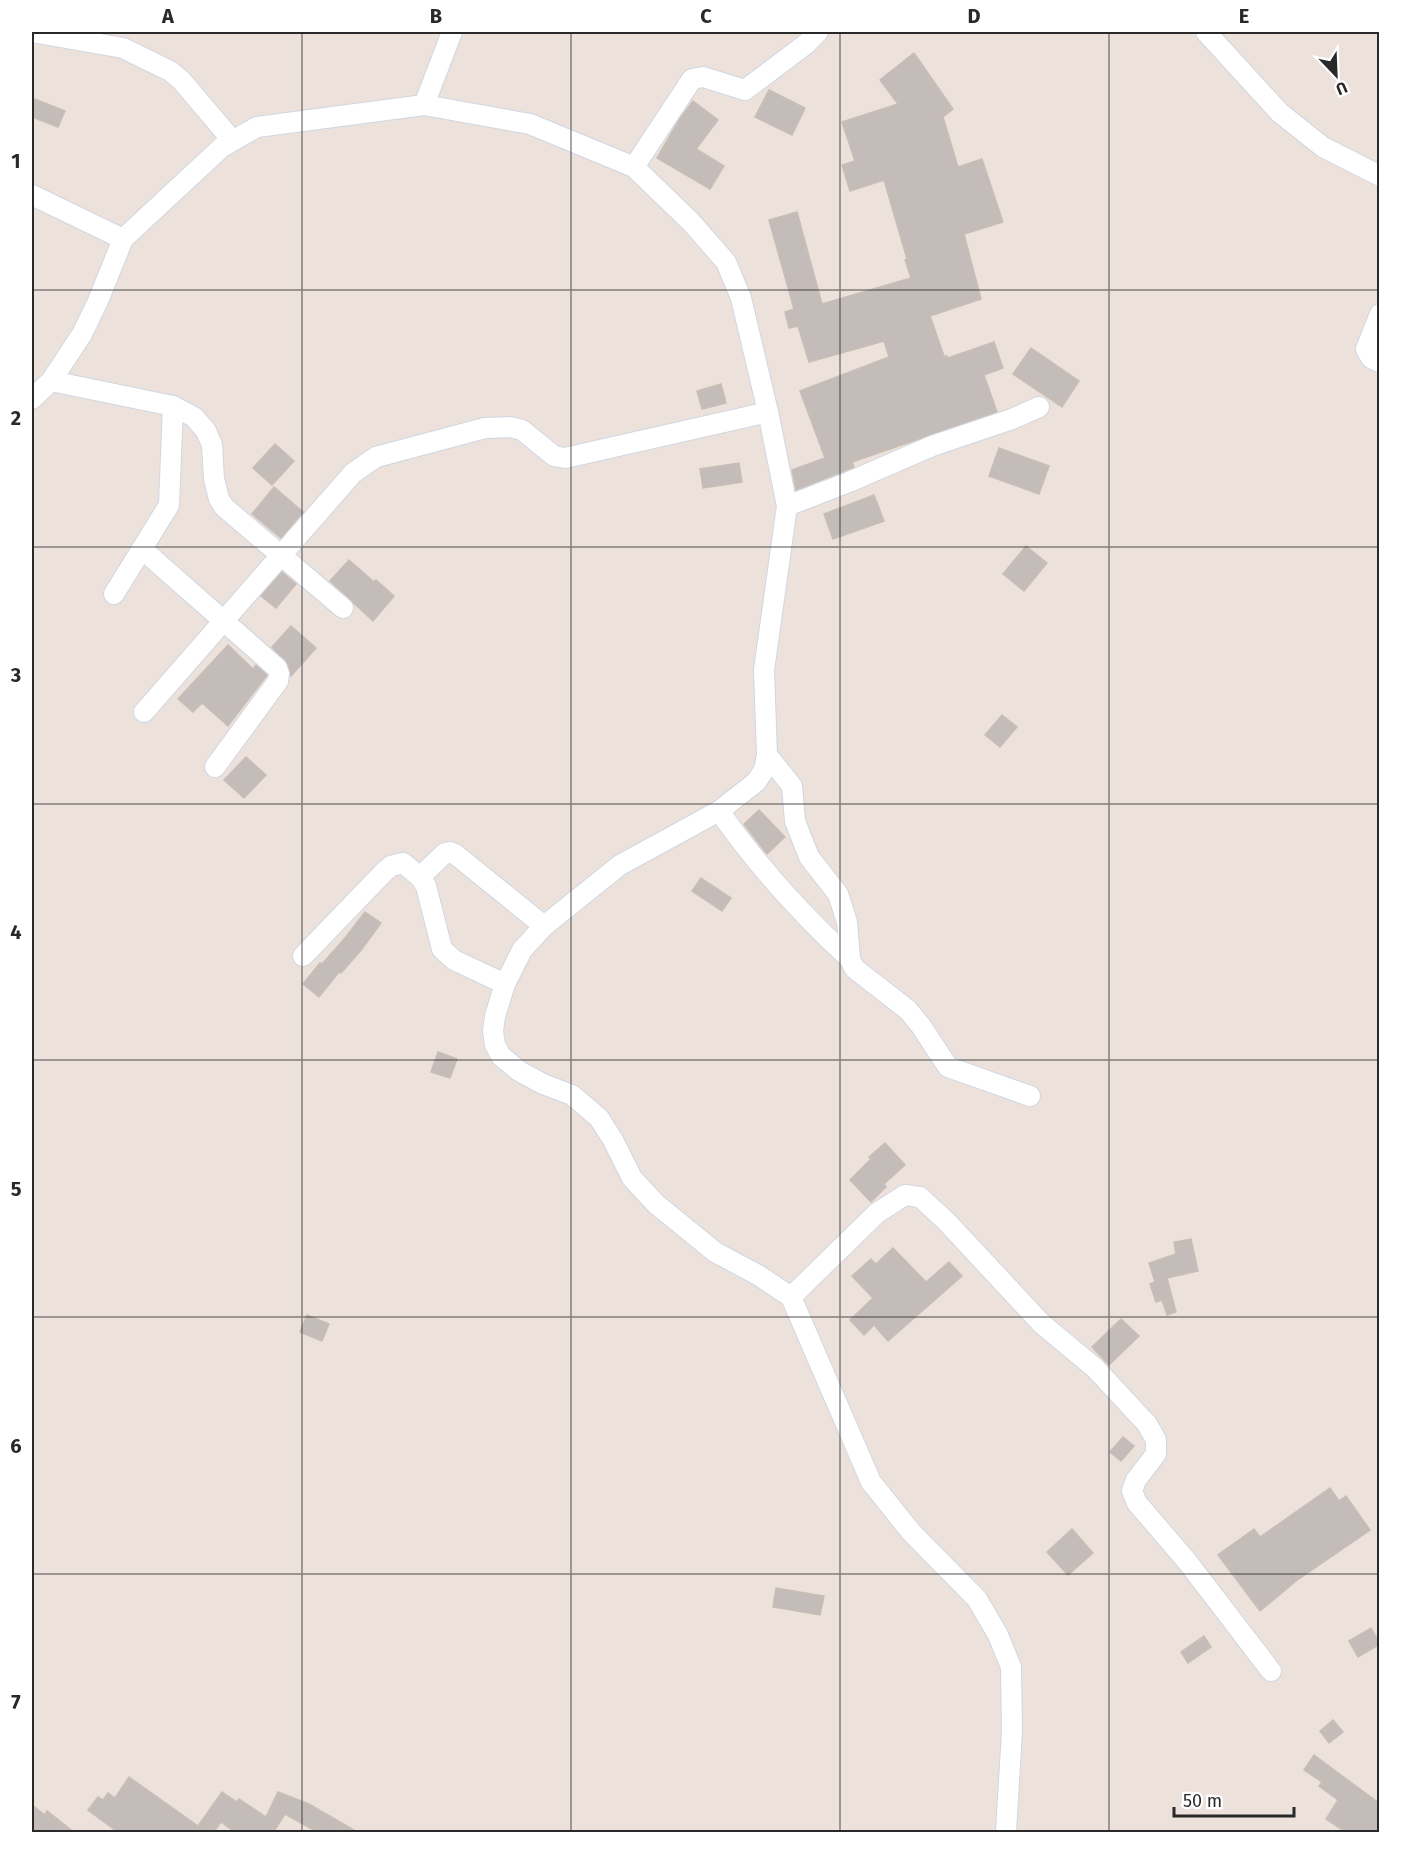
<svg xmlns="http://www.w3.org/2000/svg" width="1411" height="1864" font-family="'Fira Sans',sans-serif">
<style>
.building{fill:#c4bcb8;stroke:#c7beb5;stroke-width:1.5}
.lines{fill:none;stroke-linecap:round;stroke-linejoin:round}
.minor-casing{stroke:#d0d7e2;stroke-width:22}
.minor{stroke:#fff;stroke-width:20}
.grid{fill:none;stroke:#292929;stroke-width:1.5;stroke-opacity:0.55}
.neatline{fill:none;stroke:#292929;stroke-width:2}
.grid-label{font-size:20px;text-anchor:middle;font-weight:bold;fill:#292929}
</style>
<rect width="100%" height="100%" fill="#ece2db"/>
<g class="building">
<path d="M914 53 953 109 943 117 958 167 982 159 1003 222 964 234 981 299 930 316 944 356H947L948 358 994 342 1003 368 984 375 997 412 852 462 854 467 796 490 792 470 825 458 800 391 889 357 884 341 809 362 798 326 789 328 785 312 794 309 769 220 797 212 822 304 911 278 905 260 907 259 884 180 850 191 842 165 855 161 842 122 898 104 880 80Z"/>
<path d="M769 90 805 108 792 135 755 117Z"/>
<path d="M32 98 65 111 58 127 32 117Z"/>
<path d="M693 101 718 120 696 149 724 166 710 189 657 158 679 120Z"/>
<path d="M1031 348 1079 381 1062 407 1013 374Z"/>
<path d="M721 384 726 403 702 409 697 391Z"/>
<path d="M275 444 294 461 272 485 253 468Z"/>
<path d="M999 448 1049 466 1039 494 989 476Z"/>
<path d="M739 463 742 482 703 488 700 469Z"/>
<path d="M274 487 303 512 281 538 252 514Z"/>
<path d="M874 495 884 521 833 539 824 514Z"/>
<path d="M1026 546 1047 563 1024 591 1003 574Z"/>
<path d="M349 560 374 582 376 580 394 596 373 621 330 581Z"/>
<path d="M282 572 296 584 276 608 261 596Z"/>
<path d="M291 626 316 648 291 676 288 664 272 647Z"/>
<path d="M228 645 253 669 256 665 267 675 228 726 202 703 193 712 178 699Z"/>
<path d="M1002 715 1017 727 1000 747 985 735Z"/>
<path d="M246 757 266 775 244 798 224 780Z"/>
<path d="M759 810 785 837 767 854 744 824Z"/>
<path d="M701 878 731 898 722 911 692 891Z"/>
<path d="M365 912 381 923 362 949 341 973 339 972 319 997 303 984 320 963 322 964 345 938Z"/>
<path d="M438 1052 457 1059 450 1078 431 1072Z"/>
<path d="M885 1143 905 1165 884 1184 886 1187 871 1202 850 1180 871 1159 869 1157Z"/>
<path d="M1191 1239 1198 1271 1167 1278 1176 1312 1167 1315 1162 1300 1156 1302 1150 1284 1155 1282 1149 1263 1176 1254 1174 1242Z"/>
<path d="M893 1248 926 1282 949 1262 962 1276 888 1341 874 1325 864 1335 850 1320 873 1298 852 1276 871 1259 876 1264Z"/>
<path d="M307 1315 329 1324 322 1341 300 1332Z"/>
<path d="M1121 1319 1139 1336 1109 1365 1092 1347Z"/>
<path d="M1123 1437 1134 1446 1121 1461 1110 1452Z"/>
<path d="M1330 1488 1339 1501 1346 1496 1370 1530 1296 1581 1260 1611 1218 1555 1254 1529 1260 1537Z"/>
<path d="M1072 1529 1093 1553 1068 1575 1047 1552Z"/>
<path d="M776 1588 824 1596 820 1615 773 1607Z"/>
<path d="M1371 1628 1380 1644 1358 1657 1349 1641Z"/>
<path d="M1204 1636 1211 1647 1188 1663 1181 1652Z"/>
<path d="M1333 1720 1343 1732 1329 1743 1320 1731Z"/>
<path d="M1314 1755 1380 1804V1833H1347L1326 1819 1338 1800 1319 1786 1322 1782 1304 1770Z"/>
<path d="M129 1777 198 1826 222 1792 237 1802 239 1799 266 1817 278 1792 309 1804 359 1833H319L285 1814 273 1833H236L221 1822 213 1833H119L88 1810 98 1797 103 1800 108 1793 115 1798Z"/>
<path d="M32 1805 45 1815 47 1811 75 1833H37L32 1828Z"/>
</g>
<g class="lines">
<defs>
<g id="minor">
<path d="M32 32 123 48 170 71 181 80 232 140"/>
<path d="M1206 32 1280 113 1323 147 1380 176"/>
<path d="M424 105 452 32"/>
<path d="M634 167 692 79 703 77 745 90 806 44 818 32"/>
<path d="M32 195 123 239"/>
<path d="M1380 314 1366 349 1371 358 1380 362"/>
<path d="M51 381 173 406 194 417 206 431 212 445 214 479 219 499 224 507 343 608"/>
<path d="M32 399 51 381 82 334 98 301 123 239 222 147 257 127 424 105 530 124 634 167 691 222 726 262 741 298 768 412 787 506 764 670 767 755 764 770 756 782 719 811 620 865 544 926 522 950 505 984 495 1016 493 1031 495 1045 501 1056 519 1071 543 1084 572 1095 599 1118 613 1140 632 1178 656 1204 715 1252 758 1275 791 1297 871 1482 911 1532 977 1599 998 1635 1011 1667 1012 1731 1006 1832"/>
<path d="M787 506 849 482 932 446 1012 419 1039 407"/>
<path d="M142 549 277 668 279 674 278 681 215 767"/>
<path d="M114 594 169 505 173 406"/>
<path d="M144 712 353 473 376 457 485 428 510 427 522 430 554 456 565 458 768 412"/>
<path d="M767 755 792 786 795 821 809 857 838 894 847 922 850 959 854 968 908 1010 921 1026 948 1067 1030 1096"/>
<path d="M719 811C757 865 802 915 850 959"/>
<path d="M420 877 445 853 450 852 455 854 544 926"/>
<path d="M303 956 385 871 391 866 403 863 420 877 426 886 442 949 454 960 505 984"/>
<path d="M791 1297 877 1213 905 1195 920 1197 946 1221 1042 1324 1095 1368 1147 1424 1156 1440V1454L1136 1480 1132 1491 1137 1503 1186 1560 1271 1671"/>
</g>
</defs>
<use href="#minor" class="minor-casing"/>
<use href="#minor" class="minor"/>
</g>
<path class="grid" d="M302 32V1832M571 32V1832M840 32V1832M1109 32V1832M32 290H1380M32 547H1380M32 804H1380M32 1060H1380M32 1317H1380M32 1574H1380"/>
<rect width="1411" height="1864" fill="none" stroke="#ffffff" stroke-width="66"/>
<g transform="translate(1336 75) rotate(157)" stroke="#ffffff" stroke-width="4.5" paint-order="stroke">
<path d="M0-4.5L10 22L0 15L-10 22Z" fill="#292929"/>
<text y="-9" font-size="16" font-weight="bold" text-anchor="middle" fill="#292929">U</text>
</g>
<path d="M1174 1807v9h120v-9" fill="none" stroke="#292929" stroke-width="3"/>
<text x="1183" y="1807" font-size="18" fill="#292929" stroke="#ffffff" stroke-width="4.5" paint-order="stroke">50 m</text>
<rect x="33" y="33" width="1345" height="1798" class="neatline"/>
<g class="grid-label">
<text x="168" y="23">A</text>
<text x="436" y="23">B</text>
<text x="706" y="23">C</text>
<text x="974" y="23">D</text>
<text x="1244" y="23">E</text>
<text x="16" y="168">1</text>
<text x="16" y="425">2</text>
<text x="16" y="682">3</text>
<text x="16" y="939">4</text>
<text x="16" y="1196">5</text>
<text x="16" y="1453">6</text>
<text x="16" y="1709">7</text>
</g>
</svg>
